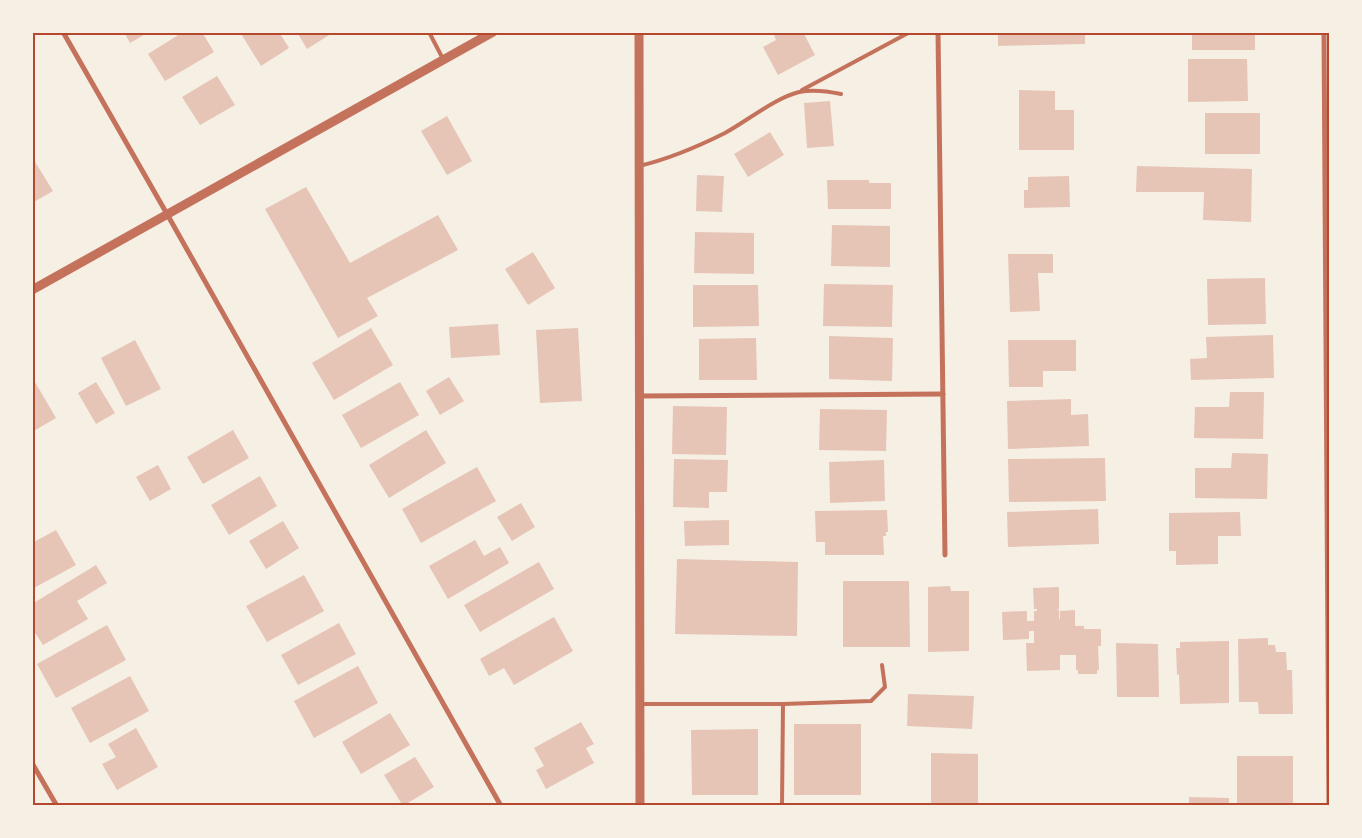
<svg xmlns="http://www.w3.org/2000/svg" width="1362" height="838" font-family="'Times New Roman',serif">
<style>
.building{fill:#e6c5b7}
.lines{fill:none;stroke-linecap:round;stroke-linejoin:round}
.service{stroke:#c5725c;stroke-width:4}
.minor{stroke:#c5725c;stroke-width:5}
.tertiary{stroke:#c5725c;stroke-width:9}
.neatline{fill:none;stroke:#b5482f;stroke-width:2}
</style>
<rect width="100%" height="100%" fill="#f6efe4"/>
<g class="building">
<path d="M124 32H149L130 43Z"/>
<path d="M183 32H202L214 52 165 81 148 54Z"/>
<path d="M240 32H279L289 48 261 66Z"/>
<path d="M297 32H334L307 49Z"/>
<path d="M773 32H785L786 34 790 32H803L815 55 778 75 763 47 776 40Z"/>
<path d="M998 32H1085V44L998 46Z"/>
<rect x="1192" y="32" width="63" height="18"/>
<path d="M1188 59H1247L1248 101 1188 102Z"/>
<path d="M217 76 235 105 200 125 182 97Z"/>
<path d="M1019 90 1055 91V110H1074V150H1019Z"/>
<path d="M830 101 834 146 807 148 804 103Z"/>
<rect x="1205" y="113" width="55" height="41"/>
<path d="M447 116 472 161 447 175 421 131Z"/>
<path d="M770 132 784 155 748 177 734 154Z"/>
<path d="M32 157 53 191 32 203Z"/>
<path d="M1137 166 1252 169 1251 222 1203 220 1204 192H1136Z"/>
<path d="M697 175 724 176 722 212 696 211Z"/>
<path d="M1069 176 1070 207 1024 208V190H1028V177Z"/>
<path d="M827 180H869V183H891V209H828Z"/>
<path d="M306 187 350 263 438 215 458 250 367 298 378 316 338 338 265 209Z"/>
<path d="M832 225 890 226V267L831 266Z"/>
<path d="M695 232 754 233V274L694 273Z"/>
<path d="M533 252 555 288 528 305 505 269Z"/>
<path d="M1008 254H1053V273H1038L1040 311 1010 312Z"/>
<path d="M1265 278 1266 324 1208 325 1207 279Z"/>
<path d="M824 284 893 285 892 327 823 326Z"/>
<path d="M693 285H758L759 326 693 327Z"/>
<path d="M498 324 500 355 451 358 449 327Z"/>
<path d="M371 328 393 365 334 400 312 363Z"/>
<path d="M578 328 582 401 540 403 536 330Z"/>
<path d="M1273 335 1274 378 1191 380 1190 359 1207 358 1206 337Z"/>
<path d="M829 336 893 338 892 381 829 379Z"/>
<path d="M756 338 757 380H699V339Z"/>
<path d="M135 340 161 389 126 406 101 358Z"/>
<path d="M1008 340H1076V371H1043V387H1009Z"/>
<path d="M32 377 56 418 32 432Z"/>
<path d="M449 377 464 401 440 415 426 391Z"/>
<path d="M96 382 115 413 96 424 78 393Z"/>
<path d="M400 382 419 415 361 448 342 415Z"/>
<path d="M1230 392H1264L1263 439 1194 438 1195 407H1229Z"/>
<path d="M1071 399V415L1088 414 1089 446 1008 449 1007 401Z"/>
<path d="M673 406 727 407 726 455 672 454Z"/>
<path d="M820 409 887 410 886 451 819 450Z"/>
<path d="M233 430 249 458 203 484 187 457Z"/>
<path d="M426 430 446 463 389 498 369 465Z"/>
<path d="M1232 453 1268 454 1267 499 1195 498V468H1231Z"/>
<path d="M1105 458 1106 501 1009 502 1008 459Z"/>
<path d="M674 459 728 460 727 492H709V508L673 507Z"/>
<path d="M884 460 885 501 830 503 829 462Z"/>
<path d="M158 465 171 489 150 501 136 477Z"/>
<path d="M477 467 496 501 421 543 402 509Z"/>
<path d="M260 476 277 506 229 535 211 505Z"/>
<path d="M521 503 535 527 512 541 497 517Z"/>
<path d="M1098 509 1099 544 1008 547 1007 512Z"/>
<path d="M887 510 888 532H886V536H883L884 555H825V542H816L815 511Z"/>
<path d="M1240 512 1241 536H1218V564L1176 565V551H1169V513Z"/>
<path d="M729 520V545L685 546 684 521Z"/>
<path d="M283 521 299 548 266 569 249 541Z"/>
<path d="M56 530 76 565 32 589V543Z"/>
<path d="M475 540 484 556 500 547 509 563 448 599 429 566Z"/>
<path d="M677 559 798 562 797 636 675 634Z"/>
<path d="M539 562 554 589 480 632 464 605Z"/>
<path d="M96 565 107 583 77 601 88 619 43 645 32 628V604Z"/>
<path d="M304 575 324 611 267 642 246 606Z"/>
<path d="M843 581H909L910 647H843Z"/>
<path d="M950 586 951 591H969V651L928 652V587Z"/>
<path d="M1059 587V609H1056L1059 610V619H1060V611L1075 610V626H1084V629H1101V646H1098L1099 670H1097V674H1078V670H1076V655H1060V670L1027 671 1026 643H1034V631H1029V639L1003 640 1002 612 1027 611V621H1034V611H1037V609H1034L1033 588Z"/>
<path d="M554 617 573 651 514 685 504 668 489 676 480 659Z"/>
<path d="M339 623 356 654 298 685 281 655Z"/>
<path d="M107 625 126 660 56 698 37 664Z"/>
<path d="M1268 638V645H1275L1276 652H1286L1287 670H1292L1293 714H1259L1258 702H1239L1238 639Z"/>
<path d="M1229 641V703L1180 704 1179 674 1177 675 1176 648H1180V642Z"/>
<path d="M1116 643 1158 644 1159 697H1117Z"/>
<path d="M358 666 378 703 314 738 294 701Z"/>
<path d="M130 676 149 711 90 743 71 708Z"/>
<path d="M908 694 974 696 972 729 907 726Z"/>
<path d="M390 713 410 745 361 774 342 742Z"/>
<path d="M581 722 594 744 586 748 594 763 546 789 536 770 544 766 534 748Z"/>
<rect x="794" y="724" width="67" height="71"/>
<path d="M136 728 158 767 117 790 102 764 116 757 108 744Z"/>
<path d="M758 729V795H692L691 730Z"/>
<path d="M931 753 978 754V806H931Z"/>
<rect x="1237" y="756" width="56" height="50"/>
<path d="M415 757 434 787 403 806 384 775Z"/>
<path d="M1189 797 1229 798V806H1189Z"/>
</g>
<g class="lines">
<g class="service">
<path d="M429 32 443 59"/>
<path d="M802 90 910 32"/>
<path d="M639 166C669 159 697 147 725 133 747 121 775 98 799 92 814 89 827 91 841 94"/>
<path d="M639 704H783L782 806"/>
<path d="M783 704 871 701 885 687 882 665"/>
</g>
<g class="minor">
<path d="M63 32 167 214 501 806"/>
<path d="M938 32 945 555"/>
<path d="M1324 32 1329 806"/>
<path d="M639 396 943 394"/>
<path d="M32 763 57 806"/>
</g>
<g class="tertiary">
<path d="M639 32 640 806"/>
<path d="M32 290 493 32"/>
</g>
</g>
<rect width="1362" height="838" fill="none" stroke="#f6efe4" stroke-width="68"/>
<rect x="34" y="34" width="1294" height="770" class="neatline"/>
</svg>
